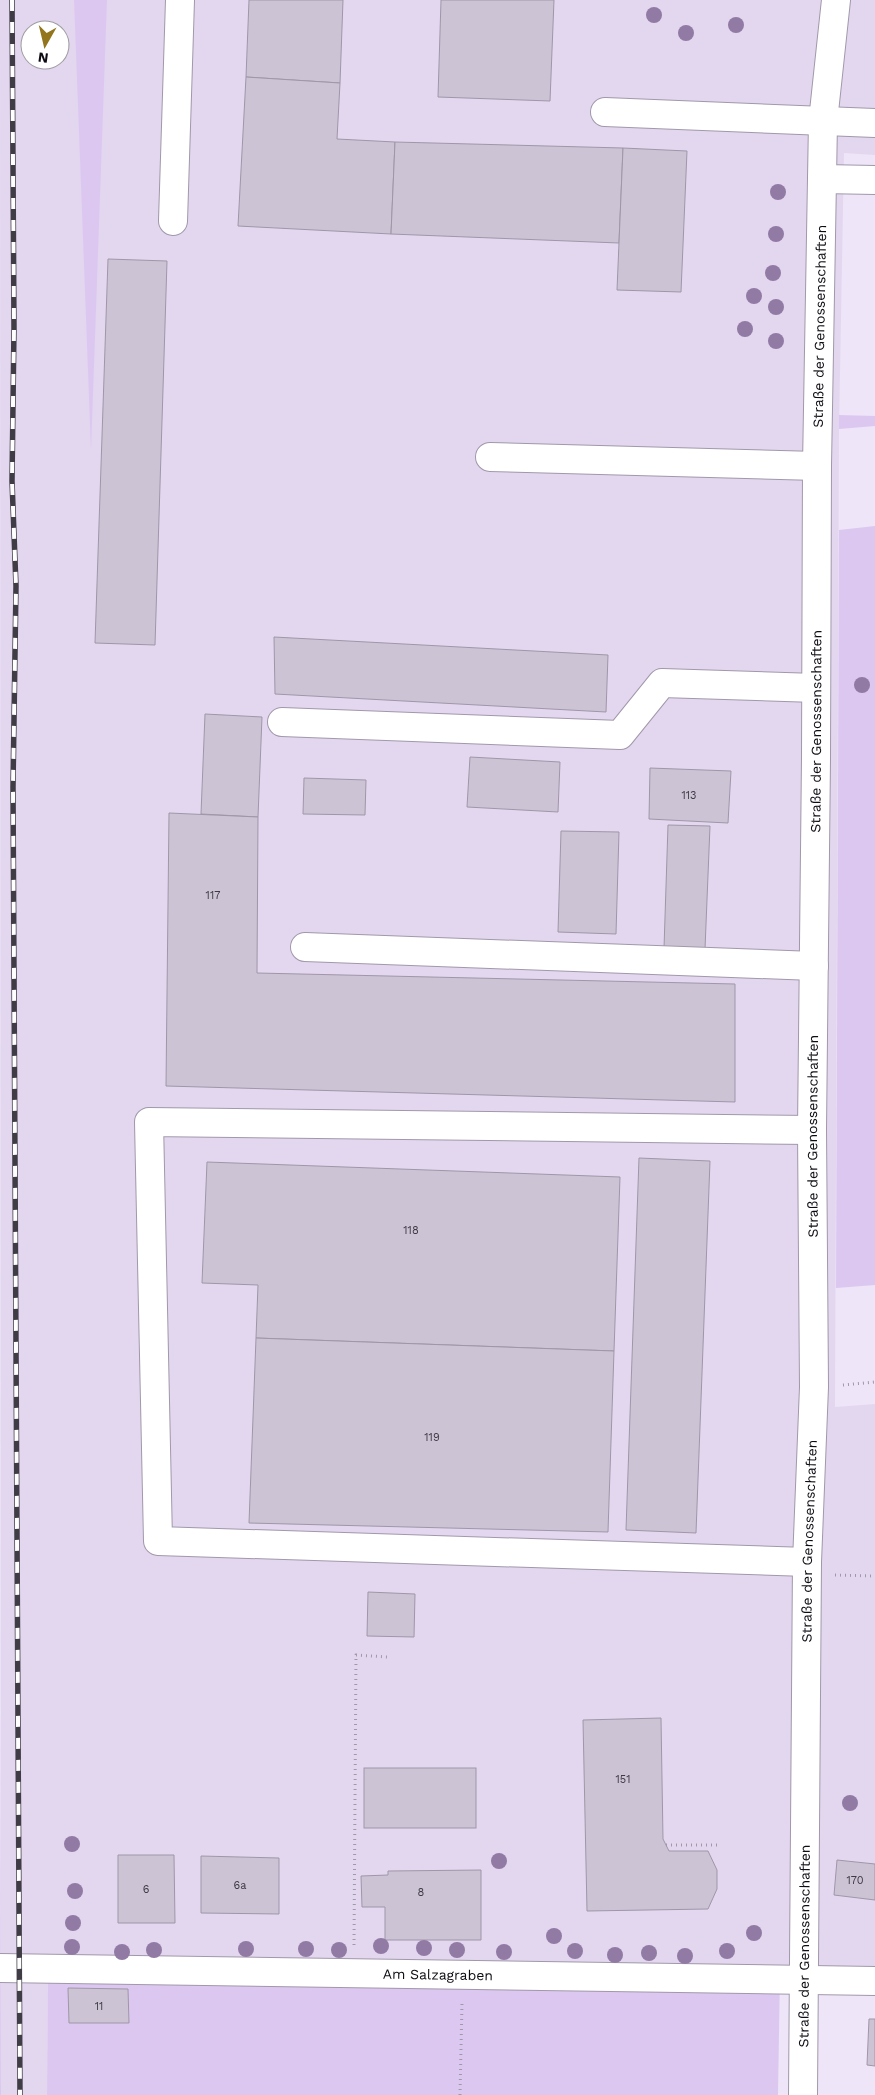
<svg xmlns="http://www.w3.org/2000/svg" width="875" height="2095" font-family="'Work Sans',sans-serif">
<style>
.built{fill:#e3d7f0;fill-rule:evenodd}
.green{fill:#dcc7f1}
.building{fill:#ccc3d5;stroke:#9f97a8}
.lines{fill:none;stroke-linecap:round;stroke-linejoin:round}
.minor-casing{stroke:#a198aa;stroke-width:30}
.path{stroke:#9f99a7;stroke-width:3;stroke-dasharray:1 4;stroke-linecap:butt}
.minor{stroke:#fff;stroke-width:28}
.rail-casing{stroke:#403c46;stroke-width:5.5}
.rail{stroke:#fff;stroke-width:4;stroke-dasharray:11;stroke-linecap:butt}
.tree{fill:#917aa4}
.labels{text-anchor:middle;stroke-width:4.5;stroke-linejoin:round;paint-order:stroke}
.number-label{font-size:11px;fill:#3e3943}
.street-label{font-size:14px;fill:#0e0b12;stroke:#fff}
</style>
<rect width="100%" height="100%" fill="#eee5f8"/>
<path class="built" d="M0 0H875V155L844 153 839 429 835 1407 875 1404V1973L48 1964 47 2095H1ZM30 30H60V60H30Z"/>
<g class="green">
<path d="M74 0H107L91 451Z"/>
<path d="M839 415 875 416V426L839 429Z"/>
<path d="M875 526V1285L836 1288 839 530Z"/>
<path d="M0 1708 1 2095H0Z"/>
<path d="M48 1964 780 1972 778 2095H47Z"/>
</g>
<g class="building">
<path d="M249 0H343L340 83 246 77Z"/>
<path d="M441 0H554L550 101 438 97Z"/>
<path d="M246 77 340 83 337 139 395 142 391 234 238 226Z"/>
<path d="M395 142 623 148 619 243 391 234Z"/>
<path d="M623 148 687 151 681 292 617 290Z"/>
<path d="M108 259 167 261 155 645 95 643Z"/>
<path d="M274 637 608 655 606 712 275 694Z"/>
<path d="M205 714 262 717 258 817 201 814Z"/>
<path d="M470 757 560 762 558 812 467 807Z"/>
<path d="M650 768 731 771 728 823 649 819Z"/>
<path d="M304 778 366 780 365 815 303 814Z"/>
<path d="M169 813 258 817 257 973 735 984V1102L166 1086Z"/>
<path d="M668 825 710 826 705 949 664 948Z"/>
<path d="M561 831 619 832 616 934 558 932Z"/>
<path d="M639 1158 710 1161 696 1533 626 1530Z"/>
<path d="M207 1162 620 1177 614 1351 256 1338 258 1285 202 1283Z"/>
<path d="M256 1338 614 1351 608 1532 249 1523Z"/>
<path d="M368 1592 415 1594 414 1637 367 1636Z"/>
<path d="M661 1718 663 1839 669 1851H708L717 1870V1889L708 1909 587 1911 583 1720Z"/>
<rect x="364" y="1768" width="112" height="60"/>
<path d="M118 1855H174L175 1923H118Z"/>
<path d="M201 1856 279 1858V1914L201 1913Z"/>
<path d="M837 1860 875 1864V1900L834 1895Z"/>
<path d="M481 1870V1940H385V1907H362L361 1876 388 1875V1871Z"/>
<path d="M68 1988 128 1989 129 2023H69Z"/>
<path d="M869 2019H875V2066L867 2065Z"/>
</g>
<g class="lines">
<defs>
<g id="minor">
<path d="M605 112 875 123"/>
<path d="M822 179 875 180"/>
<path d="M173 221 180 0"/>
<path d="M490 457 817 466"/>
<path d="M282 722 620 735 662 683 816 688"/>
<path d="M305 947 814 966"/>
<path d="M807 1562 158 1541 149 1122 812 1130"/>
<path id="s1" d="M0 1968 875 1981"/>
<path id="s2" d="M803 2095 807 1562 814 1387 812 1130 816 758 817 466 823 121 836 0"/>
</g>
</defs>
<use href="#minor" class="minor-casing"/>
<g class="path">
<path d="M843 1385 875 1382"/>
<path d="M835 1575 875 1576"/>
<path d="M666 1845H720"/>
<path d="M354 1945 356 1655 387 1657"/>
<path d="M460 2095 462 2003"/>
</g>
<use href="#minor" class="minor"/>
<defs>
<path id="rail" d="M12 0 14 328 12 481 16 586 13 787 20 2095"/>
</defs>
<use href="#rail" class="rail-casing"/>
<use href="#rail" class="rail"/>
</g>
<g class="tree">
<circle cx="654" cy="15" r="8"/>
<circle cx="736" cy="25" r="8"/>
<circle cx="686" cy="33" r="8"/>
<circle cx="778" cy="192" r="8"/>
<circle cx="776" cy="234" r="8"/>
<circle cx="773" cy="273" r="8"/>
<circle cx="754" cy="296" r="8"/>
<circle cx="776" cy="307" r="8"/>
<circle cx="745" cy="329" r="8"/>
<circle cx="776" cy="341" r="8"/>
<circle cx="862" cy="685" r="8"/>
<circle cx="850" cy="1803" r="8"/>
<circle cx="72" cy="1844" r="8"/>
<circle cx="499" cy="1861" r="8"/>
<circle cx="75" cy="1891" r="8"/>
<circle cx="73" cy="1923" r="8"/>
<circle cx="754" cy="1933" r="8"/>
<circle cx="554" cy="1936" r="8"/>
<circle cx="381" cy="1946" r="8"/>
<circle cx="72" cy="1947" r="8"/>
<circle cx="424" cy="1948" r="8"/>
<circle cx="246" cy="1949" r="8"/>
<circle cx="306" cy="1949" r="8"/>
<circle cx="154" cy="1950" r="8"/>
<circle cx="339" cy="1950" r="8"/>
<circle cx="457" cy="1950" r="8"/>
<circle cx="575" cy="1951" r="8"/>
<circle cx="727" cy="1951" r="8"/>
<circle cx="122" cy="1952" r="8"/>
<circle cx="504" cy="1952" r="8"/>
<circle cx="649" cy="1953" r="8"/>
<circle cx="615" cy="1955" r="8"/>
<circle cx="685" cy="1956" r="8"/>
</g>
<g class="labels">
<g class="number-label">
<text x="689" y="799">113</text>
<text x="213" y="899">117</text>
<text x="411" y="1234">118</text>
<text x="432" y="1441">119</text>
<text x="623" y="1783">151</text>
<text x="855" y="1884">170</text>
<text x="240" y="1889">6a</text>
<text x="146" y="1893">6</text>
<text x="421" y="1896">8</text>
<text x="99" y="2010">11</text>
</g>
<g class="street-label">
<text dy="5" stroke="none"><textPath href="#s2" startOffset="1769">Straße der Genossenschaften</textPath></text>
<text dy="5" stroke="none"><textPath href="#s2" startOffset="1364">Straße der Genossenschaften</textPath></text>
<text dy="5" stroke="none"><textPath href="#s2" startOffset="959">Straße der Genossenschaften</textPath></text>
<text dy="5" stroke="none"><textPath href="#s2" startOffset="554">Straße der Genossenschaften</textPath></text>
<text dy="5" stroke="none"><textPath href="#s2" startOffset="149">Straße der Genossenschaften</textPath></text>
<text dy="5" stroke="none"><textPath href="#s1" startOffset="438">Am Salzagraben</textPath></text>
</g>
</g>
<g transform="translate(45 45) rotate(188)"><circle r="24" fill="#ffffff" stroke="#9f9da0"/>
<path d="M0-4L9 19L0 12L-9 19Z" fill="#92751c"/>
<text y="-8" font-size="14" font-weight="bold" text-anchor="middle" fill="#0e0b12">N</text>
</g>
</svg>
